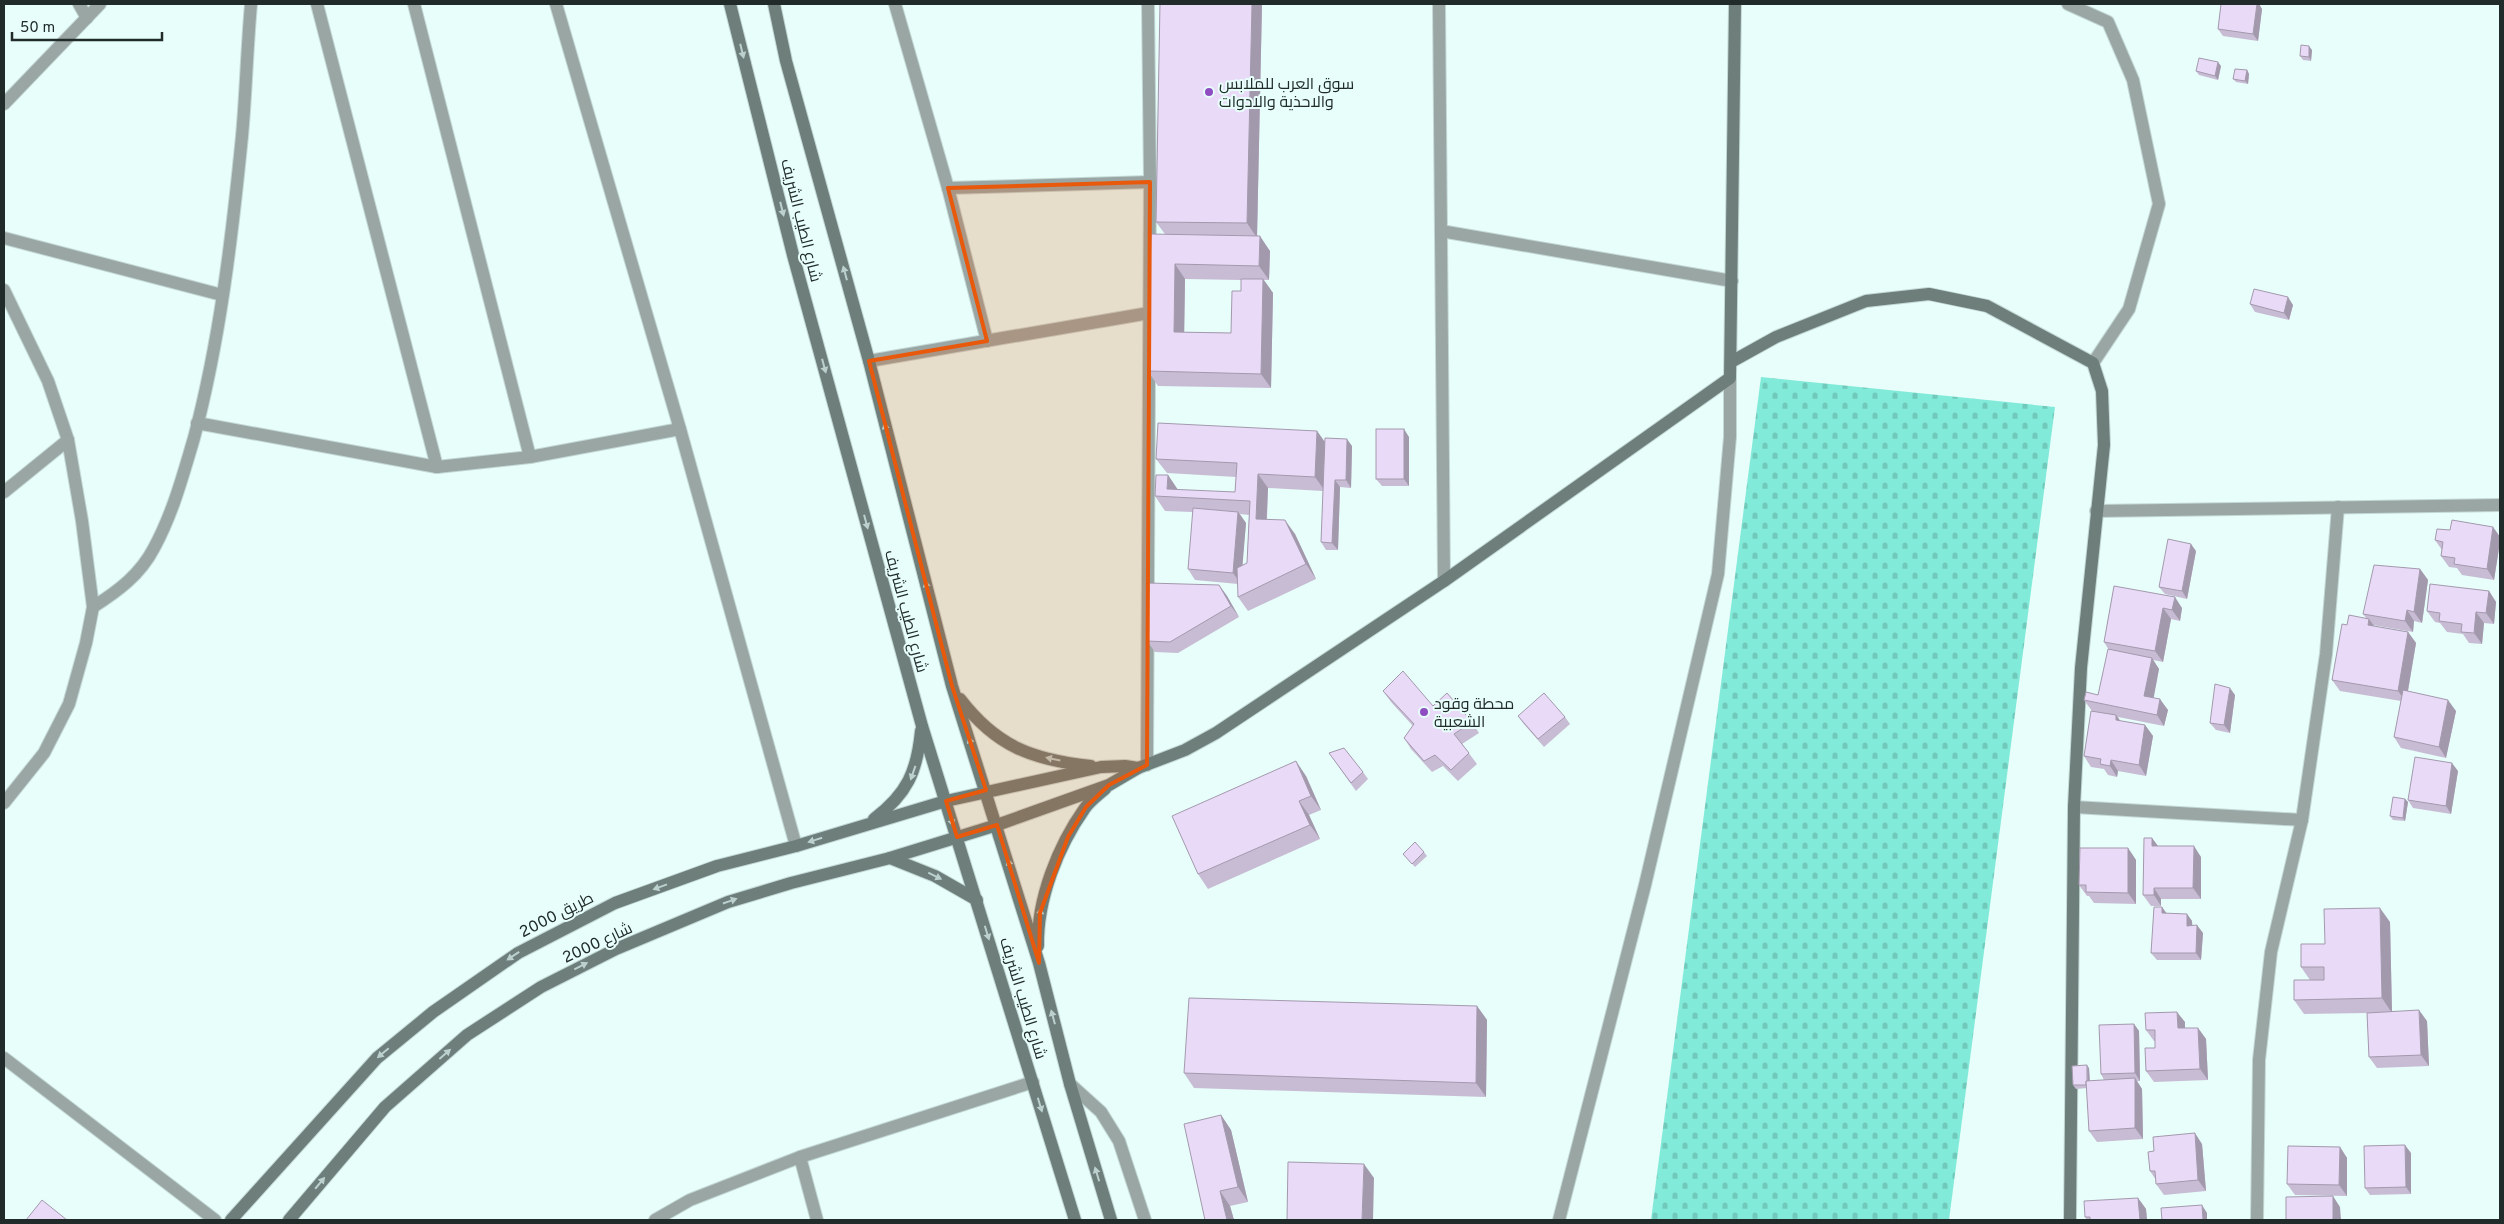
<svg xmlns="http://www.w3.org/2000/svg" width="2504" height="1224" font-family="Overpass,Cairo,sans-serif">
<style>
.cemetery{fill:url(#cemetery-stones)}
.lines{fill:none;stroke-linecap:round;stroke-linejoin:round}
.street-casing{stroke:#c3d8d5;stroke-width:14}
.secondary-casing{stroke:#c3d8d5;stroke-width:14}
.street{stroke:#9aa6a4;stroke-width:12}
.secondary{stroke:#6d7e7b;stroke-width:12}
.wall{fill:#c8bcd4;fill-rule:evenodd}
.shaded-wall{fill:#a399ad}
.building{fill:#e9dbf7;stroke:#a399ad}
.oneway{fill:#bcd1ce}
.marked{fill:#e8590c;fill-opacity:0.2;stroke:#e8590c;stroke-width:4;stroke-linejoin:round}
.poi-dot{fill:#904dc2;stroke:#e7fefa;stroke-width:2}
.labels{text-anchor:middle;stroke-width:4;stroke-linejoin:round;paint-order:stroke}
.poi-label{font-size:16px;fill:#212c2a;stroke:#e7fefa;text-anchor:start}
.street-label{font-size:16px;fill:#212c2a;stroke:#e7fefa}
</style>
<defs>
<pattern id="cemetery-stones" width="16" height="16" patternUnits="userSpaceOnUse" patternTransform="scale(1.25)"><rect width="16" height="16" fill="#82ead9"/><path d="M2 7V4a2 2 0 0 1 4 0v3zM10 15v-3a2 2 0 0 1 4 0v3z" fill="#70c9ba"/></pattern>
</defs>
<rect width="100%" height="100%" fill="#e7fefa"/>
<path class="cemetery" d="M1761 377 2055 407 1949 1220H1651Z"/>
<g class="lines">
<defs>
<g id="street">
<path d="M79 4 87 18"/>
<path d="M317 4 437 467 530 457"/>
<path d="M414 4 530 457 680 429"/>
<path d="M556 4 680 429 796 846"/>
<path d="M895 4 948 188 987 341"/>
<path d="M1439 4 1444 581"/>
<path d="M2068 4 2108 22 2133 80 2159 204 2129 309 2093 363"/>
<path d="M4 104 100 4"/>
<path d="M948 188 1150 182"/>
<path d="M1441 231 1732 281"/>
<path d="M4 238 222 295"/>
<path d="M4 290 48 381 68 440 82 521 93 607 86 643 69 704 44 753 4 803"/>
<path d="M869 361 1149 313"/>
<path d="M197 423 437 467"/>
<path d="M4 492 68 440"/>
<path d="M2096 511 2500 505"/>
<path d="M93 607C118 591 140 575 154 548 173 513 183 475 194 438 220 340 232 237 242 136 246 92 247 48 251 4"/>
<path d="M1147 765 1150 182 1148 4"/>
<path d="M2074 807 2302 820"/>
<path d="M4 1058 215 1220"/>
<path d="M1070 1084 1101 1112 1119 1141 1145 1220"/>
<path d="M800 1157 817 1220"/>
<path d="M655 1220 690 1200 800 1157 1033 1082"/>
<path d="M1559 1220 1645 885 1718 574 1730 437V378"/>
<path d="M2257 1220 2259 1060 2271 952 2302 820 2326 654 2338 507"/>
</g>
<g id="secondary">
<path d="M730 4 793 255 922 726 1075 1220"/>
<path d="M774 4 786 61 869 361 952 686 1039 963 1070 1084 1111 1220"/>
<path d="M1731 362 1776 337 1866 301 1929 294 1987 306 2093 363 2102 391 2104 445 2081 668 2074 807 2070 1220"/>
<path d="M960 699C996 746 1032 760 1091 766"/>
<path d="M874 819C907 794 917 772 921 731"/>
<path d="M890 858 935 876 977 900"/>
<path d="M1038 946C1037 899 1058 846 1085 808 1090 801 1098 795 1105 789"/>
<path d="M231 1220 377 1058 433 1012 518 953 615 903 717 866 796 846 946 801 1101 767 1125 766 1138 768"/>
<path d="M289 1220 385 1107 467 1035 541 987 616 949 728 902 791 883 890 858 997 825 1109 785 1138 768 1185 750 1216 733 1444 581 1730 378 1735 4"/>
</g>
</defs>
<use href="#street" class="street-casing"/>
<use href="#secondary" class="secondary-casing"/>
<use href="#street" class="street"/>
<use href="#secondary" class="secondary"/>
</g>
<g class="wall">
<path d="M1160 4H1262L1257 236 1270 251 1269 280H1264L1273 293 1271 388 1158 386 1148 371 1165 234 1156 222ZM1185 279 1241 280V291L1231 333 1184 332Z"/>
<path d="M2221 4H2259L2262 9 2258 41 2223 36 2218 29Z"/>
<path d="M2312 50 2311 61 2303 60 2300 56Z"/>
<path d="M2221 66 2218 80 2199 75 2196 71Z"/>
<path d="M2247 70 2249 74 2248 84 2236 82 2233 79Z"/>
<path d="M2250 304 2293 305 2289 320 2255 312Z"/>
<path d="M1317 431 1324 441 1352 446 1351 488 1340 487 1338 550H1326L1321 542 1323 491 1268 488 1267 519 1295 534 1316 579 1248 611 1238 597V584L1195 580 1188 569 1193 512 1165 511 1155 496 1168 475 1178 490 1235 492 1236 477 1167 473 1156 459ZM1240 514 1249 515 1247 563 1242 565 1246 523Z"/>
<path d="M1409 437V486H1382L1376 479Z"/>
<path d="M2493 527 2500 537V542L2494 580 2462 575 2457 568 2449 567 2441 556 2442 550 2435 540 2450 530Z"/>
<path d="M2196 551 2187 599 2165 594 2159 587Z"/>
<path d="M2420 569 2428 580 2422 623 2414 621 2413 632 2373 625 2374 626 2408 632 2416 643 2408 691 2456 711 2446 758 2401 748 2394 737 2401 701 2340 691 2332 680 2347 625 2366 618 2363 614Z"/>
<path d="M1219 585 1227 596 1239 617 1178 653 1155 652 1147 641Z"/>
<path d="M2114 586 2182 608 2180 621 2171 619 2163 662 2153 660 2159 669 2153 698 2168 710 2164 726 2118 717 2120 721 2145 725 2153 736 2146 776 2118 771 2117 777 2108 775 2104 769 2091 767 2084 756 2092 711 2084 700 2098 695 2109 650 2104 642Z"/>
<path d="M2489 591 2496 602 2494 624 2484 623 2482 644 2469 643 2463 634 2447 632 2440 623 2435 622 2427 611Z"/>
<path d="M1383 691 1433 706 1472 722 1479 733 1462 744 1477 764 1458 781 1443 766 1432 772 1411 749 1404 738 1413 726 1391 702Z"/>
<path d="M2235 695 2230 733 2216 730 2210 723Z"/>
<path d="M1518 716 1565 717 1570 724 1544 747 1523 723Z"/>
<path d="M1329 753 1363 772 1368 779 1356 791Z"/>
<path d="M2458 771 2451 814 2413 808 2408 800Z"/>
<path d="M1306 776 1321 810 1309 815 1320 839 1208 889 1198 874Z"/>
<path d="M2405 799 2408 802 2405 821 2393 820 2390 816Z"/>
<path d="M2152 838 2158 846 2201 857V899H2161V906H2151L2143 895Z"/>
<path d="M2128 848 2136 860V904L2094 903 2089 896H2087L2079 885Z"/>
<path d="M1424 852 1427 856 1415 867 1403 854Z"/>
<path d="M2162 907 2167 914H2187L2192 921V926L2203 933 2201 960H2157L2151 953Z"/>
<path d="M2390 922 2392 1012 2427 1021 2429 1066 2377 1068 2369 1057 2367 1013 2304 1014 2294 1000 2310 980 2301 967 2325 944Z"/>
<path d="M1477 1006 1487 1020 1486 1097 1194 1088 1184 1073Z"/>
<path d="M2185 1022V1028H2198L2206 1039 2208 1080 2154 1082 2146 1071 2155 1048V1041H2154L2146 1030Z"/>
<path d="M2134 1024 2139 1031 2140 1081H2137L2142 1089 2143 1139 2097 1142 2089 1131 2087 1088 2076 1089 2073 1085 2089 1068 2090 1081 2104 1080 2101 1074Z"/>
<path d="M1221 1115 1231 1130 1248 1202 1230 1206 1234 1220H1205Z"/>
<path d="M2202 1144 2206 1191 2164 1195 2156 1184V1180L2150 1171 2154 1151Z"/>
<path d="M2340 1147 2347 1158V1196L2295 1195 2287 1184Z"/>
<path d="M2411 1153V1194L2370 1195 2365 1188Z"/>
<path d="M2138 1198 2146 1209 2147 1220H2087L2085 1217Z"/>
</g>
<g class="shaded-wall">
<path d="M1252 4H1262L1257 238 1247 223Z"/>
<path d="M2257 4H2259L2262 9 2258 41 2253 34Z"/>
<path d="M2309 46 2312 50 2311 61 2309 57Z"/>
<path d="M2218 62 2221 66 2218 80 2215 76Z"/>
<path d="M2247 70 2249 74 2248 84 2245 81Z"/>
<path d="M1260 236 1270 251 1269 280 1259 266Z"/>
<path d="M1175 264 1185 279 1184 346 1174 332Z"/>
<path d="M1263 279 1273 293 1271 388 1261 374Z"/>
<path d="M2288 297 2293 305 2289 320 2284 313Z"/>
<path d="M1404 429 1409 437V486L1404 479Z"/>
<path d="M1317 431 1327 445 1325 491 1315 477Z"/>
<path d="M1347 439 1352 446 1351 488 1346 480Z"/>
<path d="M1258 474 1268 488 1266 533 1256 519Z"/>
<path d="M1168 475 1178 490 1167 489Z"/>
<path d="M1335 480 1340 487 1338 550 1332 543Z"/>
<path d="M1238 512 1246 523 1241 584 1233 573Z"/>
<path d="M1285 520 1295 534 1316 579 1306 564Z"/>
<path d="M2493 527 2500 537V542L2494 580 2487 569Z"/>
<path d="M2191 544 2196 551 2187 599 2182 591Z"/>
<path d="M2420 569 2428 580 2422 623 2414 612Z"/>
<path d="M1219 585 1227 596 1239 617 1231 606Z"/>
<path d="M2489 591 2496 602 2494 624 2486 613Z"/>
<path d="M2175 597 2182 608 2180 621 2172 610Z"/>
<path d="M2163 608 2171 619 2163 662 2155 651Z"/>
<path d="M2407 610 2414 621 2413 632 2405 621Z"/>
<path d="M2476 612 2484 623 2482 644 2474 633Z"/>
<path d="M2369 619 2377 630 2368 625Z"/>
<path d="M2408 632 2416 643 2406 702 2398 691Z"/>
<path d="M2152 658 2159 669 2152 707 2144 696Z"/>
<path d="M2230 688 2235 695 2230 733 2224 725Z"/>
<path d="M2160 699 2168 710 2164 726 2157 715Z"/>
<path d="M2448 700 2456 711 2446 758 2439 747Z"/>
<path d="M2116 715 2124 726 2116 720Z"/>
<path d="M2145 725 2153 736 2146 776 2139 765Z"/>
<path d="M2111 760 2118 771 2117 777 2110 766Z"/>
<path d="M1296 761 1306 776 1321 810 1311 796Z"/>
<path d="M2452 763 2458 771 2451 814 2446 806Z"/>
<path d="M2405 799 2408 802 2405 821 2403 818Z"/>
<path d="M1299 801 1309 815 1320 839 1310 825Z"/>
<path d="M2152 838 2160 849 2152 846Z"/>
<path d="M2194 846 2201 857V899L2193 888Z"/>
<path d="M2128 848 2136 860V904L2128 893Z"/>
<path d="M2154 888 2161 899V906L2154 895Z"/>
<path d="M2162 907 2167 914 2162 913Z"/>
<path d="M2380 908 2390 922 2392 1013 2382 998Z"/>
<path d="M2187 914 2192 921 2193 933 2187 926Z"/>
<path d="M2197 925 2203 933 2201 960 2196 953Z"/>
<path d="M1477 1006 1487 1020 1486 1097 1476 1083Z"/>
<path d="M2419 1010 2427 1021 2429 1066 2421 1055Z"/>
<path d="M2177 1012 2185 1022V1039L2178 1028Z"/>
<path d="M2134 1024 2139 1031 2140 1081 2135 1073Z"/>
<path d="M2198 1028 2206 1039 2208 1080 2200 1069Z"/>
<path d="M2087 1065 2089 1068 2090 1088 2088 1084Z"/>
<path d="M2135 1078 2142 1089 2143 1139 2135 1128Z"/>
<path d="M1221 1115 1231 1130 1248 1202 1238 1187Z"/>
<path d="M2195 1133 2202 1144 2206 1191 2198 1180Z"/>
<path d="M2405 1145 2411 1153V1194L2406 1187Z"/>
<path d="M2340 1147 2347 1158V1196L2339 1185Z"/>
<path d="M1364 1164 1374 1178 1373 1220H1362Z"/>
<path d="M1220 1191 1230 1206 1234 1220H1227Z"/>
<path d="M2333 1196 2340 1207 2341 1220H2333Z"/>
<path d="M2138 1198 2146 1209 2147 1220H2140Z"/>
<path d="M2202 1205 2207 1213V1220H2203Z"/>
</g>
<g class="building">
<path d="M1160 4H1252L1247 223 1156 222Z"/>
<path d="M2221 4H2257L2253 34 2218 29Z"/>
<path d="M2301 45 2309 46V57L2300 56Z"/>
<path d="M2199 58 2218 62 2215 76 2196 71Z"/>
<path d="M2235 69 2247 70 2245 81 2233 79Z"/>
<path d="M1151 234 1260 236 1259 266 1175 264 1174 332 1231 333 1232 291H1241V279H1263L1261 374 1148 371Z"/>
<path d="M2254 289 2288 297 2284 313 2250 304Z"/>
<path d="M1158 423 1317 431 1315 477 1258 474 1256 519 1285 520 1306 564 1238 597 1237 568 1247 563 1250 501 1155 496 1156 475H1168L1167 489 1235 492 1237 463 1156 459Z"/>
<rect x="1376" y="429" width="28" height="50"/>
<path d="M1325 438 1347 439 1346 480H1335L1332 543 1321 542Z"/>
<path d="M1193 508 1238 512 1233 573 1188 569Z"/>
<path d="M2452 520 2493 527 2487 569 2454 564 2455 558 2441 556 2443 542 2435 540 2437 529 2450 530Z"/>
<path d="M2168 539 2191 544 2182 591 2159 587Z"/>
<path d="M2374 565 2420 569 2414 612 2407 610 2405 621 2363 614Z"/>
<path d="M1148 583 1219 585 1231 606 1170 642 1147 641Z"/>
<path d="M2430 584 2489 591 2486 613 2476 612 2474 633 2461 632 2462 624 2439 621 2440 613 2427 611Z"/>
<path d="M2114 586 2175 597 2172 610 2163 608 2155 651 2104 642Z"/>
<path d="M2349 615 2369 619 2368 625 2408 632 2398 691 2332 680 2342 624 2347 625Z"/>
<path d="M2108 649 2152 658 2144 696 2160 699 2157 715 2084 700 2086 692 2098 695Z"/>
<path d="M1403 671 1433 706 1447 693 1472 722 1454 734 1469 753 1451 770 1435 755 1424 761 1404 738 1414 724 1383 691Z"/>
<path d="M2215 684 2230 688 2224 725 2210 723Z"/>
<path d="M2403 690 2448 700 2439 747 2394 737Z"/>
<path d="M1544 693 1565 717 1538 739 1518 716Z"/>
<path d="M2091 711 2116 715V720L2145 725 2139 765 2111 760 2110 766 2100 764 2101 759 2084 756Z"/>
<path d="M1344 748 1363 772 1351 783 1329 753Z"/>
<path d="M2415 757 2452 763 2446 806 2408 800Z"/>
<path d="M1296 761 1311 796 1299 801 1310 825 1198 874 1172 816Z"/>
<path d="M2393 797 2405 799 2403 818 2390 816Z"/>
<path d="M2144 838H2152V846H2194L2193 888H2154V895H2143Z"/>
<path d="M1415 842 1424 852 1412 864 1403 854Z"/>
<path d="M2080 848H2128V893L2086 892V885H2079Z"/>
<path d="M2154 907H2162V913L2187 914V926L2197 925 2196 953H2151Z"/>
<path d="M2380 908 2382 998 2294 1000V980H2324V967H2301V944H2325L2324 909Z"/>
<path d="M1189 998 1477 1006 1476 1083 1184 1073Z"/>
<path d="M2419 1010 2421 1055 2369 1057 2367 1013Z"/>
<path d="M2177 1012 2178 1028H2198L2200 1069 2146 1071 2145 1048H2155V1030H2146L2145 1013Z"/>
<path d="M2134 1024 2135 1073 2101 1074 2099 1025Z"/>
<path d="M2087 1065V1081H2086V1085H2073L2072 1066Z"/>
<path d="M2135 1078V1128L2089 1131 2086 1081Z"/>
<path d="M1221 1115 1238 1187 1220 1191 1227 1220H1205L1184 1124Z"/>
<path d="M2195 1133 2198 1180 2156 1184 2155 1171H2150L2148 1152 2154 1151 2153 1137Z"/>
<path d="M2405 1145 2406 1187 2365 1188 2364 1146Z"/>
<path d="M2288 1146 2340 1147 2339 1185 2287 1184Z"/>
<path d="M1288 1162 1364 1164 1362 1220H1287Z"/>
<path d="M2333 1196V1220H2286V1197Z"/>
<path d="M2138 1198 2140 1220H2090V1217H2085L2084 1201Z"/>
<path d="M42 1200 67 1220H26Z"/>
<path d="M2202 1205 2203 1220H2162L2161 1208Z"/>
</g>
<defs><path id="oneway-solid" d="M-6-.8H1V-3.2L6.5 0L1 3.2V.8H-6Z" transform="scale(1.25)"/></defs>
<g class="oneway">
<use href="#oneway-solid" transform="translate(742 51) rotate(76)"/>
<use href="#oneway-solid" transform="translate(782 209) rotate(76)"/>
<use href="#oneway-solid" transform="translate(845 273) rotate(-105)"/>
<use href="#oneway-solid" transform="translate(824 366) rotate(75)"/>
<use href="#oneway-solid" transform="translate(886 430) rotate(-104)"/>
<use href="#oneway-solid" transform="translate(866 522) rotate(75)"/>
<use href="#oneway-solid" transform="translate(927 588) rotate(-104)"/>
<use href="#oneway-solid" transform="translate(971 744) rotate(-108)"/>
<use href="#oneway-solid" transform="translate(1053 759) rotate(-168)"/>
<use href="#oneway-solid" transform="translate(913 773) rotate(109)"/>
<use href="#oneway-solid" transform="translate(951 819) rotate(73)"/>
<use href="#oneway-solid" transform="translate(815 840) rotate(163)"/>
<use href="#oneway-solid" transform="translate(1010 866) rotate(-107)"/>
<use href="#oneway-solid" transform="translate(935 876) rotate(26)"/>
<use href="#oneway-solid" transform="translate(660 887) rotate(160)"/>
<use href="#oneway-solid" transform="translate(730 901) rotate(-19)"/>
<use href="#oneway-solid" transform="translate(1040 915) rotate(-80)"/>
<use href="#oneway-solid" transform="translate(987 933) rotate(73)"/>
<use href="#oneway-solid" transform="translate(513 956) rotate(146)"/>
<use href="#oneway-solid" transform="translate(581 966) rotate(-27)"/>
<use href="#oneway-solid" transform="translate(1053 1017) rotate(-105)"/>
<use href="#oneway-solid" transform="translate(383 1053) rotate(140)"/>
<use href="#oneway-solid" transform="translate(445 1054) rotate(-41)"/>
<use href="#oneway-solid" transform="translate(1040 1105) rotate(73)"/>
<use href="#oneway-solid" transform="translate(1097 1174) rotate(-107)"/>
<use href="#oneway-solid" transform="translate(320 1183) rotate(-50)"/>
</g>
<path class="marked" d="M1150 182 1147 765 1109 785 1086 807 1068 837 1040 913 1039 963 997 825 957 837 946 801 986 790 952 686 869 361 987 341 948 188Z"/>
<g class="poi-dot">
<circle cx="1209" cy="92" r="5"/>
<circle cx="1424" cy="712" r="5"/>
</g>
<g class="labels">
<g class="poi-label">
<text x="1219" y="89">سوق العرب للملابس<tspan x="1219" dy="18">والاحذية والادوات</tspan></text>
<text x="1434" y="709">محطة وقود<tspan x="1434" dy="18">الشعبية</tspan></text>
</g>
<g class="street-label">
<text transform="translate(802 220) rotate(76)" y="6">شارع الطيب الشريف</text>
<text transform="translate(907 611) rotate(75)" y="6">شارع الطيب الشريف</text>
<text transform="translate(556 914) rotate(-27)" y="6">طريق 2000</text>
<text transform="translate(597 942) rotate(-25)" y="6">شارع 2000</text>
<text transform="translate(1024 998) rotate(73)" y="6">شارع الطيب الشريف</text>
</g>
</g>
<rect width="2504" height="1224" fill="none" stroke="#212c2a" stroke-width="10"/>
<path d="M12 32v8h150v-8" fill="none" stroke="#212c2a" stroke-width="2.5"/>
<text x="20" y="32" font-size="15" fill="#212c2a" stroke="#e7fefa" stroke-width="4" paint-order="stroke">50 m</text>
</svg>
